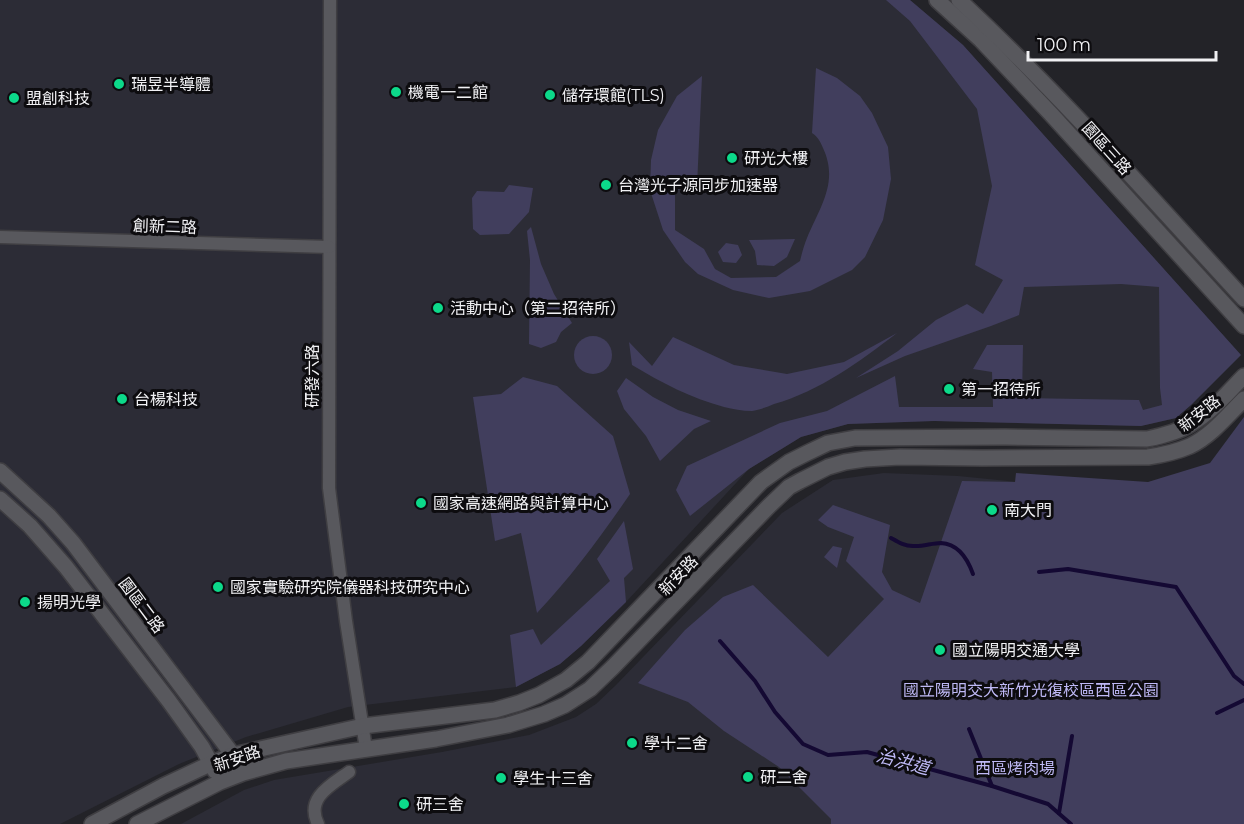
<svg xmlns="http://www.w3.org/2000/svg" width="1244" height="824" font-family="Montserrat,'Noto Sans TC',sans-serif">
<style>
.built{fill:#2c2c36}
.green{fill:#413e5d}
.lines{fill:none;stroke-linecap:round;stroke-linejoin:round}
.stream{stroke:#140933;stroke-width:4}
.minor-casing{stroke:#3f3e42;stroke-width:15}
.tertiary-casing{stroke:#3f3e42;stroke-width:18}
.minor{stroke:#58585d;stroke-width:12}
.tertiary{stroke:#58585d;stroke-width:15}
.poi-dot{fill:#0cd98a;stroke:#0d0c0f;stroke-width:2}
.labels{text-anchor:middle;stroke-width:6;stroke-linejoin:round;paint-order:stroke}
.poi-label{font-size:16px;fill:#f1f1f4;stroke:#0d0c0f;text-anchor:start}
.street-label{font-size:16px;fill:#f1f1f4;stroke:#0d0c0f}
.park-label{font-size:16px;fill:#bfb9f6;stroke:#0d0c0f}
.water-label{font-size:18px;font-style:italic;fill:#beb9f6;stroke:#0d0c0f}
</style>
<rect width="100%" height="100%" fill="#232328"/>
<g class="built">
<path d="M0 0H910L963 45 1241 355 1191 405 1176 418 1141 426 934 421 848 424 801 437 749 469 626 602 581 646 560 664 516 687 348 707 246 737 179 764 60 824H0Z"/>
<path d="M884 473 958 476 1028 483 1244 824H181L244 790 274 780 442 752 529 735 576 717 596 704 616 685 782 513 833 480Z"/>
</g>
<g class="green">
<path d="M886 0H910L963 45 1241 355 1191 405 1176 418 1141 426 934 421 848 424 801 437 749 469 690 516 676 490 687 466 780 423 827 411 895 376 899 407H993L992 372 973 369 987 345H1023L1022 398 1139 400 1143 410 1162 405 1160 388 1159 287 1121 284 1024 287 1019 315 991 326 905 356 856 378 898 351 936 320 967 304 983 314 1003 280 975 265 992 186 977 109 910 21Z"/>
<path d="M816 68 837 78 860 96 872 113 888 147 891 179 883 220 865 257 852 270 810 291 769 298 733 290 698 274 685 262 663 230 650 190 651 160 658 130 677 96 702 76 697 186 675 190V230L704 249 715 269 731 278 776 277 800 261C802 253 804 245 807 238 820 207 839 182 823 148 820 141 818 137 812 133Z"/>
<path d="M509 185 533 188 529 212 509 234 480 235 473 229 472 198 477 191 504 192Z"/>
<path d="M531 227 541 264 554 294 572 323 561 332 556 342 541 348 529 344 530 260 527 231Z"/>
<path d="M795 239 787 257 774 266 757 265 755 251 749 240Z"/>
<path d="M726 243 738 245 742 255 736 263 723 262 718 252Z"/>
<path d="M897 333C859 362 820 391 774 404 767 407 759 410 752 411 742 411 733 409 724 407 691 398 662 383 632 365L629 342 652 366 673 337 734 365 787 374 844 362Z"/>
<circle cx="593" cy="355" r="19"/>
<path d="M523 377 557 386 613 436 630 494C602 535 572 576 537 613L521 533 495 541 473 397 501 394Z"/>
<path d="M626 378 653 397 678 410 711 421 694 429 660 461 646 436 624 409 617 391Z"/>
<path d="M1244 417V824H831V819L779 767 724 731 688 702 638 683 685 630 723 597 753 585 828 657 884 599 846 561 854 537 828 527 818 520 833 505 890 525 882 572 892 590 920 603 962 481 1015 482 1016 473 1148 482 1210 463Z"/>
<path d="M624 521 633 569 624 578 626 602 581 646 560 664 516 687 510 635 533 629 541 645 610 581 597 559Z"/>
<path d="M833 546 842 548 837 568 824 557Z"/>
</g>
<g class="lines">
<g class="stream">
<path d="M891 538C898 542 904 546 913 546 922 547 932 543 941 543 959 544 968 560 973 574"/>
<path d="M1039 572 1068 569 1176 587 1234 676 1244 684"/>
<path d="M720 641 755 681 775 712 803 744 828 755 867 752 992 786 1048 804 1071 824"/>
<path d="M1217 713 1244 700"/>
<path d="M969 729 992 786"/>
<path d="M1059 813 1072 736"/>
</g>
<defs>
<g id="minor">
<path d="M330 0 329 488 346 621 366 749"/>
<path d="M0 237 329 247"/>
<path d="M318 824C305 798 331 785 349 772"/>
</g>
<g id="tertiary">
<path d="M937 0 981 40 1051 114 1244 326"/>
<path d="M959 0C1060 94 1151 198 1244 299"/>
<path d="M0 471 49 516 73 543 233 755 237 762"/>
<path d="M0 499 30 526 66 567 169 701 202 747 215 771"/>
<path d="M92 824 163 786 212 763 233 755 363 726 495 710 519 703 539 695 566 680 588 662 761 482 789 462 807 453 828 443 855 438 1005 437 1147 439C1162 436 1178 432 1191 424 1212 412 1228 392 1244 376"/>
<path d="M137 824 220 782 243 773 286 761 436 739 508 725 544 714 565 705 590 689 613 667 768 507 789 487 800 481 828 467 845 462 865 459 900 457 982 458 1148 457C1162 455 1176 452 1190 446 1211 436 1228 415 1244 399"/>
</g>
</defs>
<use href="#minor" class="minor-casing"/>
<use href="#tertiary" class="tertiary-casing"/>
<use href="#minor" class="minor"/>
<use href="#tertiary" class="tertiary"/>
</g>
<g class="poi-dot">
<circle cx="119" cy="84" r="6"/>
<circle cx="396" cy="92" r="6"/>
<circle cx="550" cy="95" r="6"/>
<circle cx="14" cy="98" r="6"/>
<circle cx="732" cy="158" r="6"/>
<circle cx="606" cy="185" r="6"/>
<circle cx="438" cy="308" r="6"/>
<circle cx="949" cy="389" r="6"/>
<circle cx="122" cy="399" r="6"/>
<circle cx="421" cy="503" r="6"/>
<circle cx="992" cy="510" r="6"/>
<circle cx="218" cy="587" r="6"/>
<circle cx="25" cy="602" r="6"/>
<circle cx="940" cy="650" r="6"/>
<circle cx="632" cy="743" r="6"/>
<circle cx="748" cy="777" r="6"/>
<circle cx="501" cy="778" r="6"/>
<circle cx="404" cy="804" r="6"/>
</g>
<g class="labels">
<g class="poi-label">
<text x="131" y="90">瑞昱半導體</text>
<text x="408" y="98">機電一二館</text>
<text x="562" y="101">儲存環館(TLS)</text>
<text x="26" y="104">盟創科技</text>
<text x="744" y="164">研光大樓</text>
<text x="618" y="191">台灣光子源同步加速器</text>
<text x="450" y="314">活動中心（第二招待所）</text>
<text x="961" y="395">第一招待所</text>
<text x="134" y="405">台楊科技</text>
<text x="433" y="509">國家高速網路與計算中心</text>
<text x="1004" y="516">南大門</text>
<text x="230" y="593">國家實驗研究院儀器科技研究中心</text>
<text x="37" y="608">揚明光學</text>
<text x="952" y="656">國立陽明交通大學</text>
<text x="644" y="749">學十二舍</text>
<text x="760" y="783">研二舍</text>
<text x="513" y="784">學生十三舍</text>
<text x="416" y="810">研三舍</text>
</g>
<g class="street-label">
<text transform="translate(1107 148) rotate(48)" y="6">園區三路</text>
<text transform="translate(165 226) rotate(2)" y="6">創新二路</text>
<text transform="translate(312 376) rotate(-90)" y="6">研發六路</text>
<text transform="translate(1199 413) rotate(-38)" y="6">新安路</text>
<text transform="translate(678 575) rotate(-46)" y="6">新安路</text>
<text transform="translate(142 605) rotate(53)" y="6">園區二路</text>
<text transform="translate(237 758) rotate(-19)" y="6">新安路</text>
</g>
<g class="park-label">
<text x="1031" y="696">國立陽明交大新竹光復校區西區公園</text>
<text x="1015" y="774">西區烤肉場</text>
</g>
<g class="water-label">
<text transform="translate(903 762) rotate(15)" y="6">治洪道</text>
</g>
</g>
<path d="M1028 51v9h188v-9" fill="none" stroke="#f1f1f4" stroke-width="3"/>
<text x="1037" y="51" font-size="18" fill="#f1f1f4" stroke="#0d0c0f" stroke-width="4.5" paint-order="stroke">100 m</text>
</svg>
